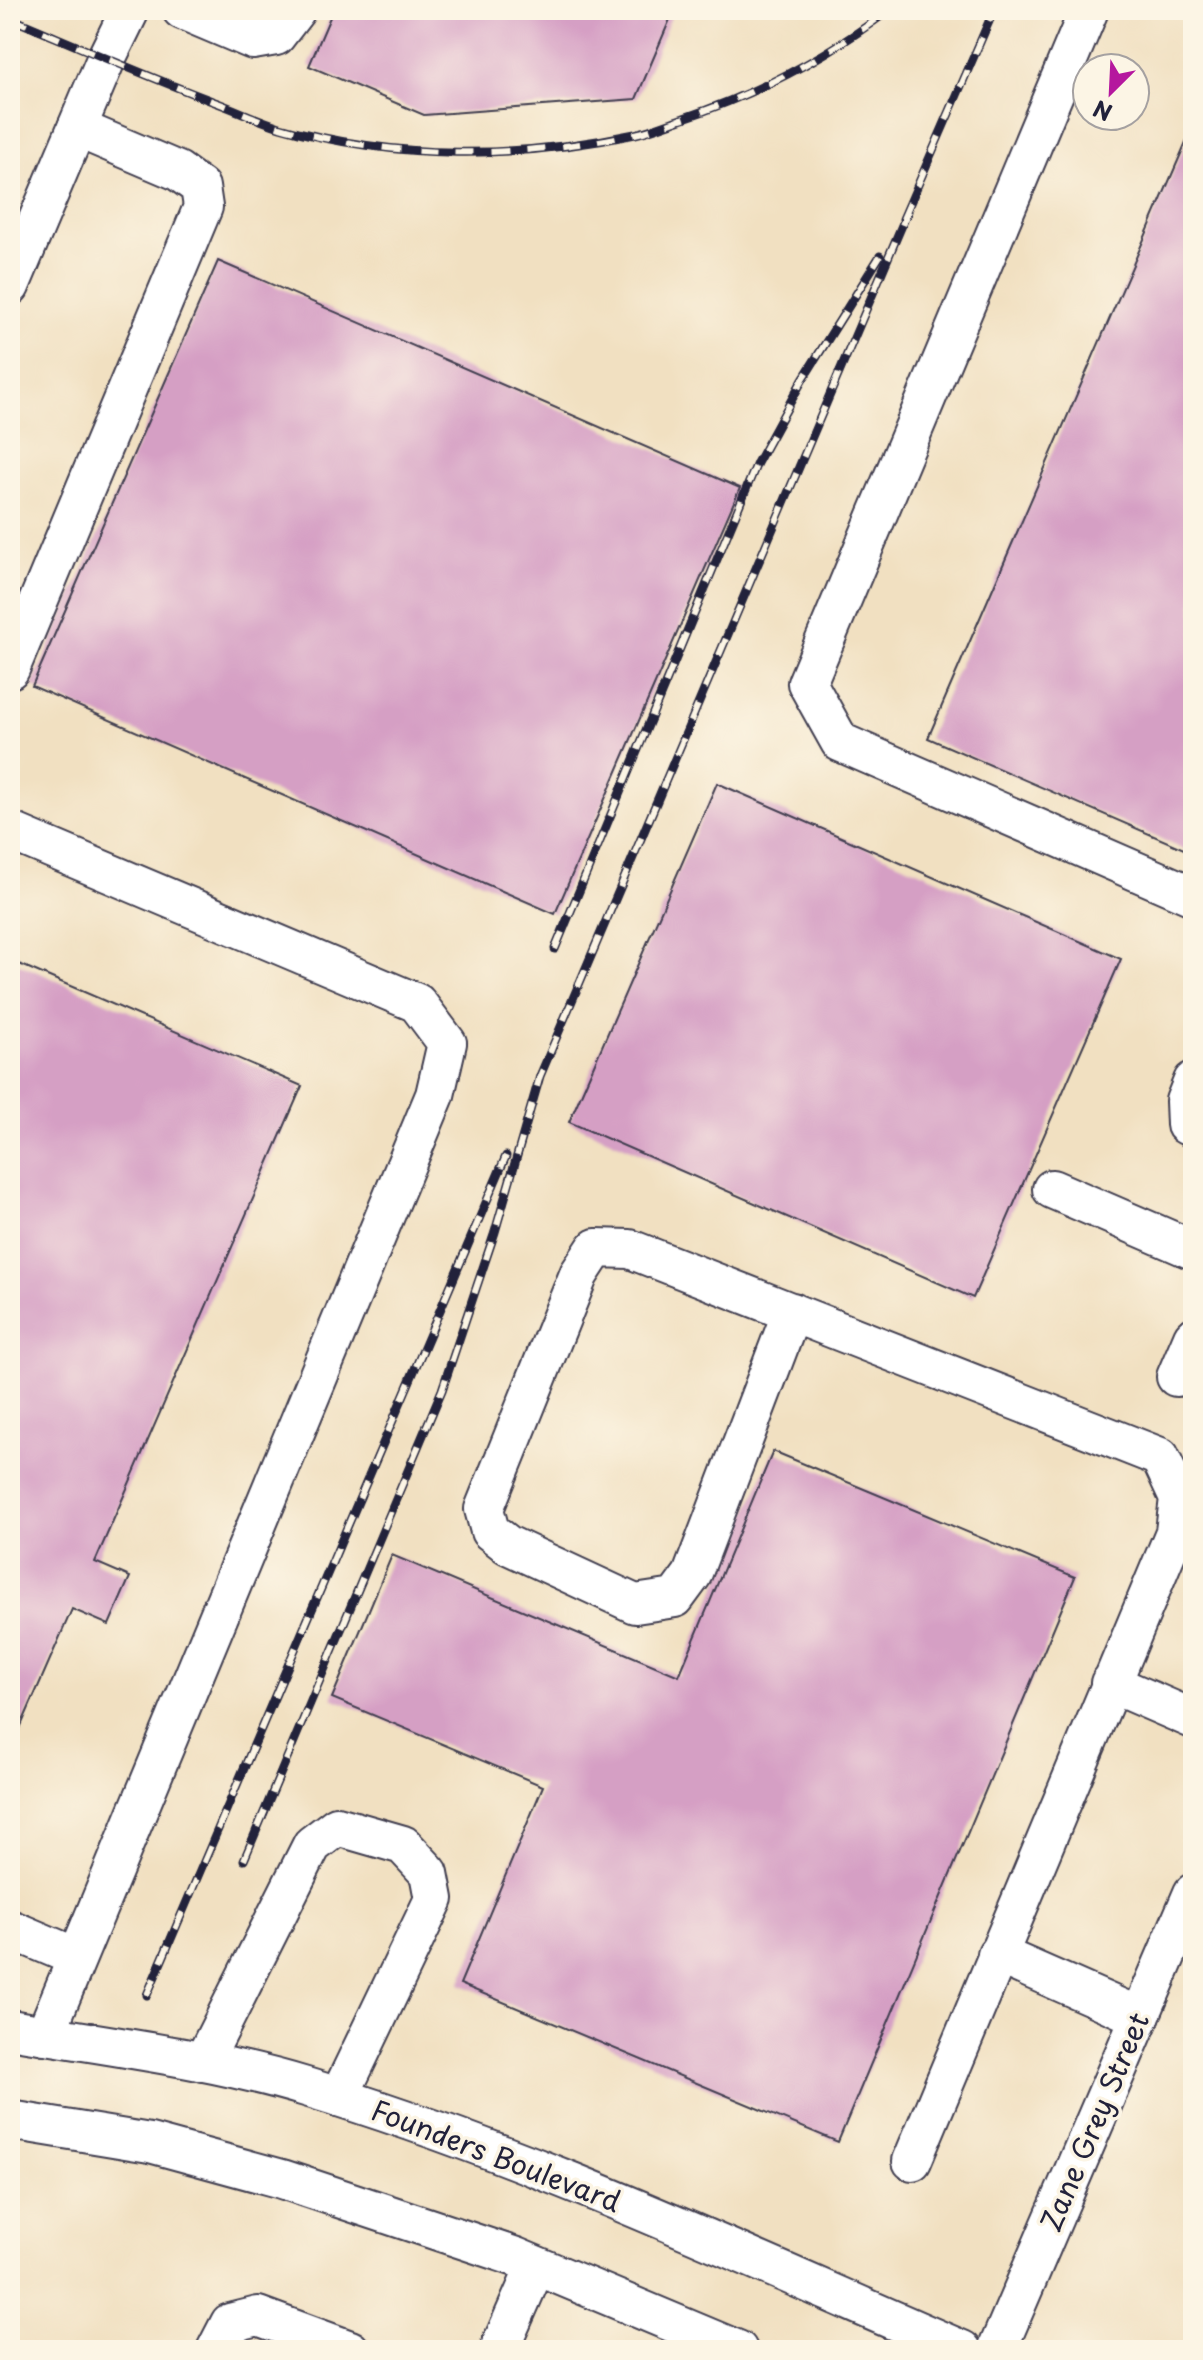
<svg xmlns="http://www.w3.org/2000/svg" width="1203" height="2360" font-family="'Playpen Sans',sans-serif">
<style>
.building{fill:#d59fc4}
.lines{fill:none;stroke-linecap:round;stroke-linejoin:round}
.minor-casing{stroke:#413e4f;stroke-width:42}
.minor{stroke:#fff;stroke-width:38}
.rail-casing{stroke:#22223b;stroke-width:9}
.rail{stroke:#fcf5e5;stroke-width:6;stroke-dasharray:18;stroke-linecap:butt}
.labels{text-anchor:middle;stroke-width:7;stroke-linejoin:round;paint-order:stroke}
.street-label{font-size:28px;fill:#22223b;stroke:#fcf5e5}
</style>
<rect width="100%" height="100%" fill="#fcf5e5"/>
<filter id="ink" filterUnits="userSpaceOnUse"><feTurbulence type="fractalNoise" baseFrequency=".0125" numOctaves="2"/><feDisplacementMap in="SourceGraphic" scale="16" xChannelSelector="R" yChannelSelector="G"/><feConvolveMatrix kernelMatrix="1 2 1 2 8 2 1 2 1" color-interpolation-filters="sRGB"/></filter>
<filter id="wash" filterUnits="userSpaceOnUse"><feTurbulence type="fractalNoise" baseFrequency=".006" numOctaves="4" result="noise"/><feDisplacementMap in="SourceGraphic" scale="32" xChannelSelector="R" yChannelSelector="G"/><feGaussianBlur stdDeviation="1.8" result="paint"/><feColorMatrix in="noise" values="0 0 0 0 0 0 0 0 0 0 0 0 0 0 0 0 0 1.4 0 .05"/><feComposite in="paint" operator="in"/></filter>
<g filter="url(#wash)">
<rect width="100%" height="100%" fill="#f1e0c1"/>
<g id="blocks">
<g class="building">
<path d="M333 10H674L636 99 424 115 309 66Z"/>
<path d="M1193 126V853L928 738Z"/>
<path d="M218 261 740 488 555 914 32 686Z"/>
<path d="M717 783 1121 959 973 1298 569 1122Z"/>
<path d="M10 960 302 1086 95 1562 130 1577 109 1625 72 1609 10 1751Z"/>
<path d="M773 1451 1075 1577 838 2142 460 1984 543 1786 332 1698 392 1555 679 1676Z"/>
</g>
</g>
</g>
<g filter="url(#ink)">
<use href="#blocks" fill-opacity="0" stroke="#413e4f" stroke-width="2"/>
<g class="lines">
<defs>
<g id="minor">
<path d="M182 10 253 40 276 36 296 10"/>
<path d="M1089 10 807 683 840 742 1193 896"/>
<path d="M10 286 106 59 130 10"/>
<path d="M10 669 203 207 200 187 178 171 77 128"/>
<path d="M10 831 417 1003 447 1043 435 1095 45 2035"/>
<path d="M1193 1081 1185 1101 1186 1125 1193 1128"/>
<path d="M1052 1189 1193 1250"/>
<path d="M792 1312 692 1575 675 1598 635 1604 508 1545 490 1531 484 1509 579 1274 596 1248 630 1249 1160 1457 1179 1498 1175 1532 912 2161"/>
<path d="M1176 1377 1193 1337"/>
<path d="M1110 1683 1193 1719"/>
<path d="M10 1929 76 1957"/>
<path d="M997 1954 1140 2017"/>
<path d="M10 2029C109 2046 210 2058 306 2087 532 2155 746 2257 962 2350"/>
<path d="M203 2062 312 1845 337 1826 403 1845 429 1873 434 1899 339 2097"/>
<path d="M10 2120 150 2143 282 2179 516 2257 738 2350"/>
<path d="M216 2350 230 2323 258 2316 350 2350"/>
<path d="M499 2350 536 2266"/>
<path d="M997 2350 1193 1893"/>
</g>
</defs>
<use href="#minor" class="minor-casing"/>
<use href="#minor" class="minor"/>
<defs>
<g id="rail">
<path d="M10 18C77 46 144 75 212 101 235 109 257 120 280 127 395 160 518 159 635 134 650 131 666 124 681 119 756 94 826 58 889 10"/>
<path d="M903 219 994 10"/>
<path d="M555 949 757 463 803 379 880 256"/>
<path d="M244 1860 442 1390 495 1232 540 1076 908 211"/>
<path d="M147 1995 506 1156"/>
</g>
</defs>
<use href="#rail" class="rail-casing"/>
<use href="#rail" class="rail"/>
</g>
</g>
<g class="labels">
<g class="street-label">
<text transform="translate(1095 2122) rotate(-67)" y="10">Zane Grey Street</text>
<text transform="translate(496 2156) rotate(21)" y="10">Founders Boulevard</text>
</g>
</g>
<rect width="1203" height="2360" fill="none" stroke="#fcf5e5" stroke-width="40"/>
<g transform="translate(1111 92) rotate(204)"><circle r="38" fill="#fcf5e5" stroke="#a5a1a1" stroke-width="2"/>
<path d="M0-6L14 30L0 20L-14 30Z" fill="#b5179e"/>
<text y="-12" font-size="22" font-weight="bold" text-anchor="middle" fill="#22223b">N</text>
</g>
</svg>
